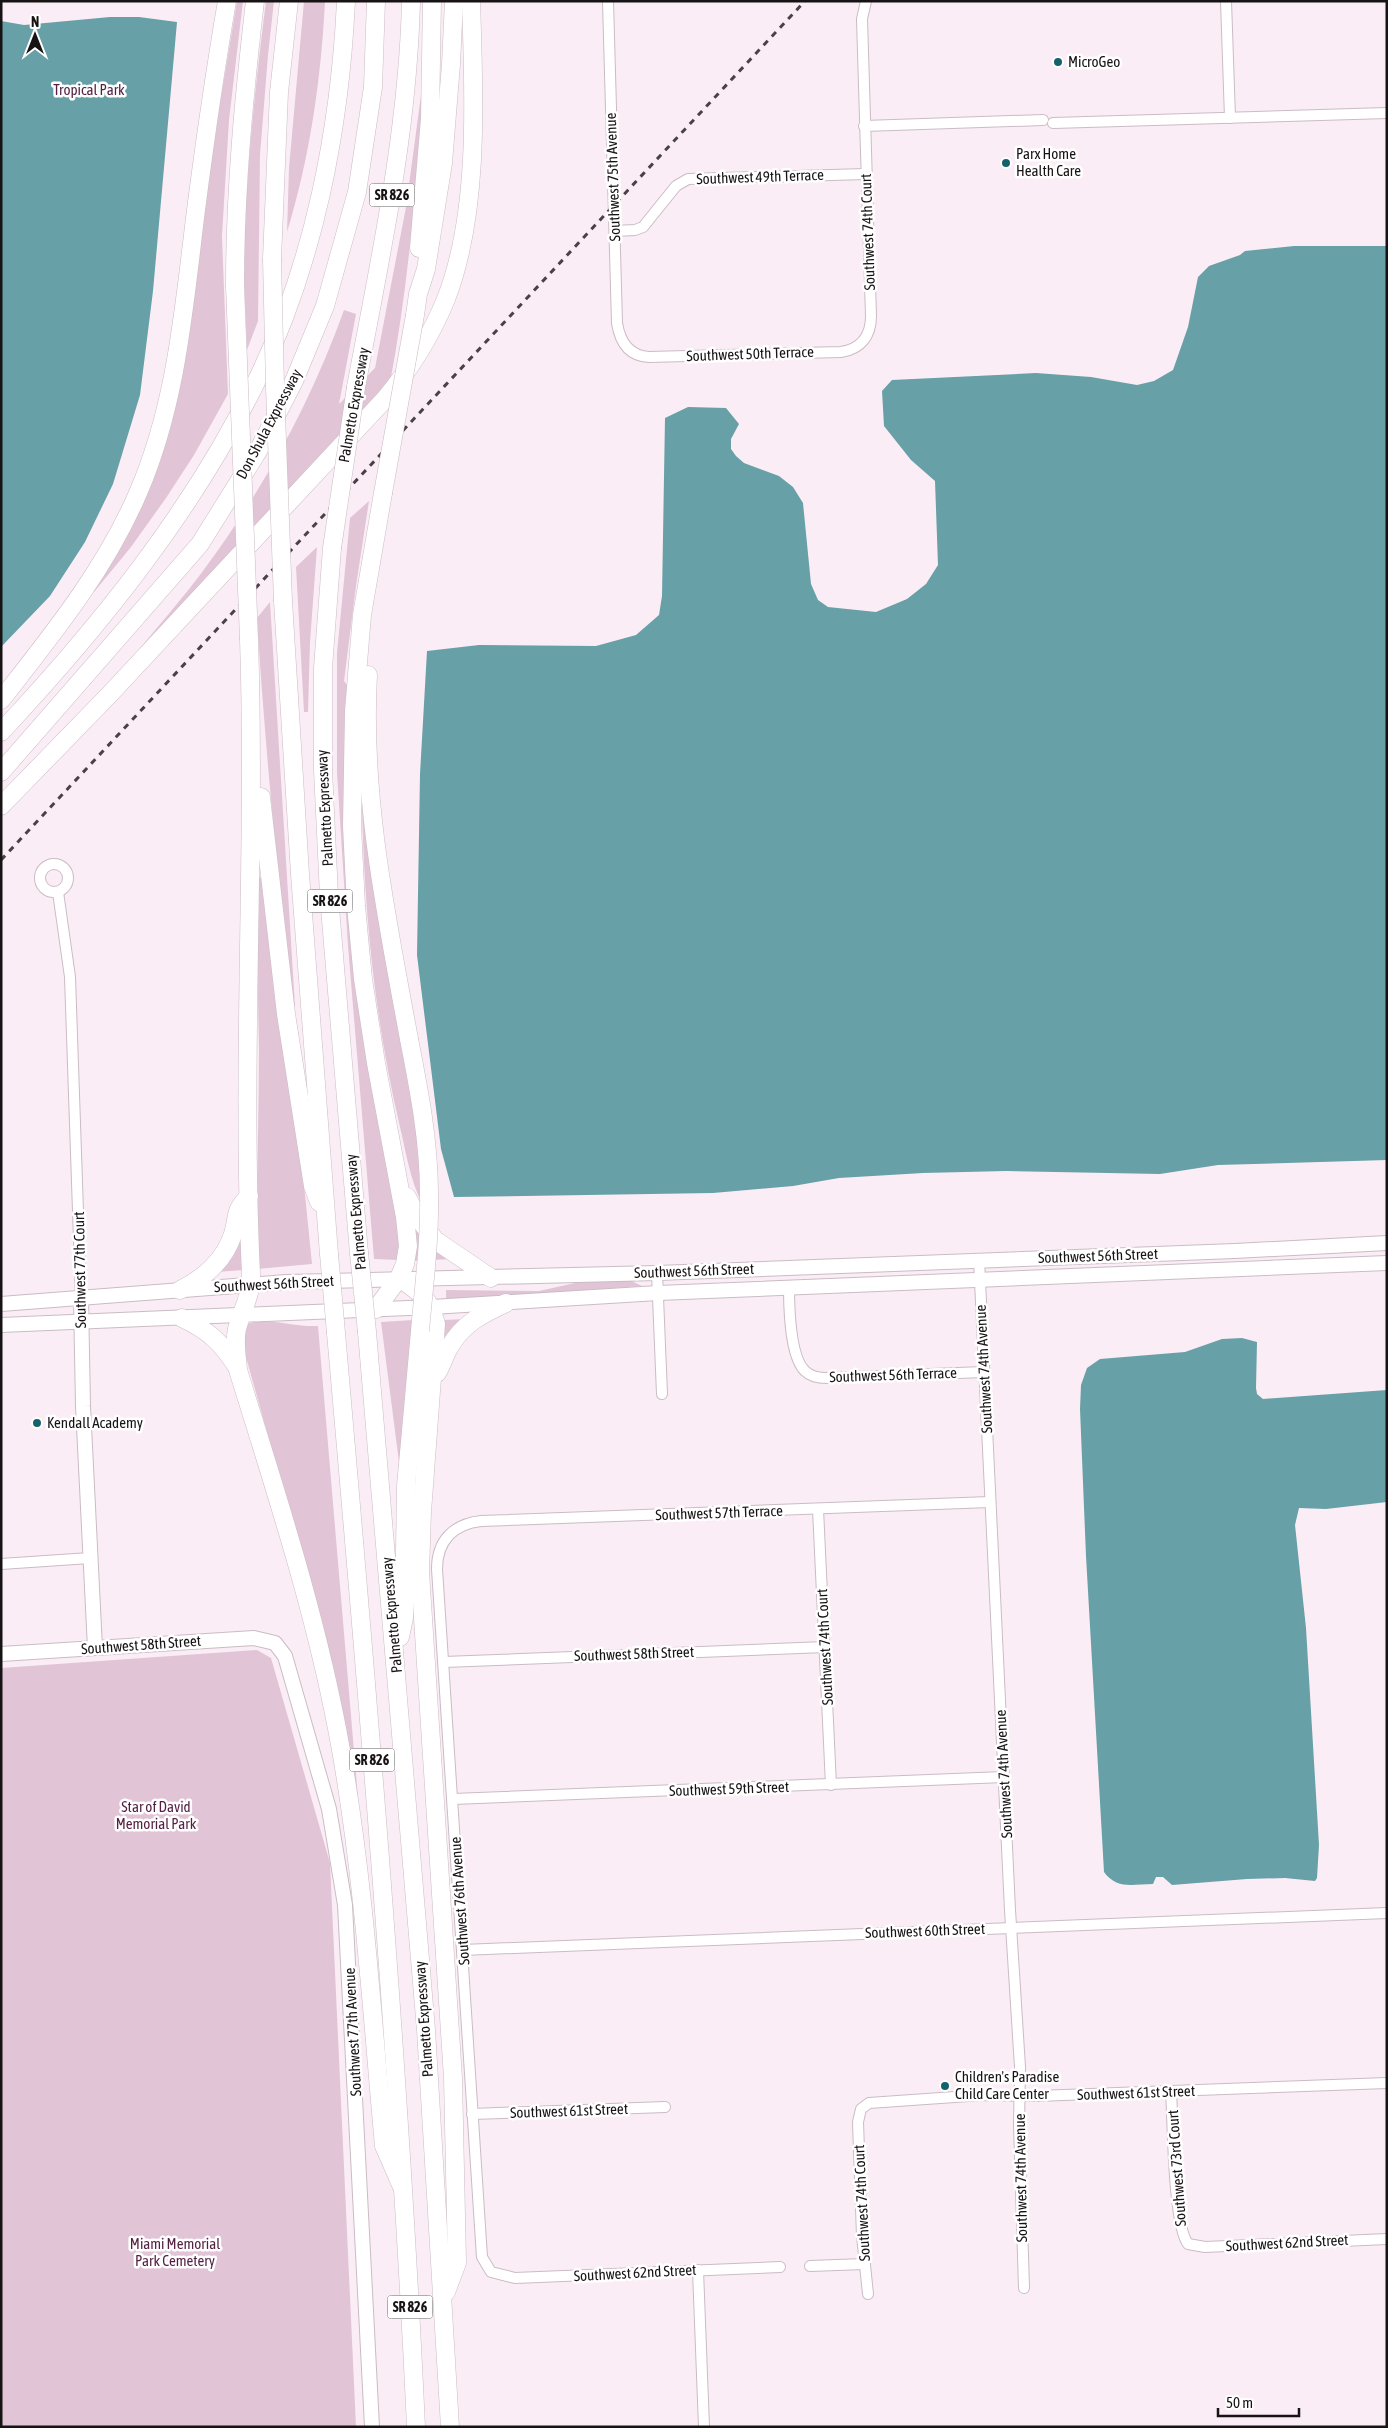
<svg xmlns="http://www.w3.org/2000/svg" width="1388" height="2428" font-family="'Asap Condensed',sans-serif">
<style>
.green{fill:#e1c5d6}
.water{fill:#67a0a7}
.lines{fill:none;stroke-linecap:round;stroke-linejoin:round}
.street-casing{stroke:#cabcc4;stroke-width:12}
.secondary-casing{stroke:#cabcc4;stroke-width:16}
.highway-casing{stroke:#cabcc4;stroke-width:19}
.street{stroke:#fff;stroke-width:10}
.secondary{stroke:#fff;stroke-width:14}
.highway{stroke:#fff;stroke-width:18}
.rail{stroke:#484245;stroke-width:3;stroke-dasharray:6 6;stroke-linecap:butt}
.highway-bridge-casing{stroke:#cabcc4;stroke-width:19;stroke-linecap:butt}
.highway-bridge{stroke:#fff;stroke-width:18}
.poi-dot{fill:#14626b;stroke:#fff;stroke-width:2}
.labels{text-anchor:middle;stroke-width:5;stroke-linejoin:round;paint-order:stroke}
.shield{fill:#fff;stroke:#5d5a5b;stroke-width:1}
.shield-label{font-size:14px;font-weight:bold;fill:#171315}
.poi-label{font-size:15px;fill:#171315;stroke:#fff;text-anchor:start}
.park-label{font-size:15px;fill:#531f42;stroke:#fff}
.street-label{font-size:15px;fill:#171315;stroke:#fff}
</style>
<rect width="100%" height="100%" fill="#fbedf5"/>
<g class="green">
<path d="M237 1H243L229 120 222 236 228 394 194 455 166 498 131 547 94 592 91 589 183 361 219 109Z"/>
<path d="M266 1H274L268 55 260 155 258 321 247 350C246 320 244 289 244 259 246 172 255 87 266 1Z"/>
<path d="M304 1H325C321 80 310 156 287 232L289 168Z"/>
<path d="M421 95H423C416 192 408 287 390 383L127 665C153 631 183 599 208 564 265 486 311 402 344 310L356 314 339 404 375 368 406 207Z"/>
<path d="M369 501 356 586 344 681 348 686 344 817 401 1233 397 1260 374 1259 348 946 337 773V653L350 518Z"/>
<path d="M317 547 310 642 308 712H304L296 567Z"/>
<path d="M270 602 295 1006H291C278 877 265 748 257 618Z"/>
<path d="M362 805H365L416 1119 422 1203C410 1180 406 1152 400 1127 375 1021 364 913 362 805Z"/>
<path d="M262 877 301 1155 312 1264 257 1269C256 1195 259 1122 259 1049 258 992 256 935 258 878Z"/>
<path d="M414 1219 451 1259 413 1261Z"/>
<path d="M241 1236 244 1270 216 1272Z"/>
<path d="M627 1279 642 1286 446 1300V1290L539 1291 584 1281Z"/>
<path d="M465 1319 445 1342 444 1320Z"/>
<path d="M413 1320 400 1470 381 1322Z"/>
<path d="M259 1321C279 1321 298 1327 318 1326L359 1810 298 1543 244 1350V1336L247 1324Z"/>
<path d="M257 1650 271 1658 330 1863 356 2427H1V1668Z"/>
</g>
<g class="water">
<path d="M110 17H139L177 22 153 291 140 395 113 484 85 542 50 596 1 647V21L24 25Z"/>
<path d="M1294 246H1387V1160L1218 1165 1160 1174 1006 1171 923 1173 839 1178 793 1186 713 1193 454 1197 441 1149 417 955 420 774 427 651 479 645 596 646 636 635 659 615 662 596 665 418 688 407 726 408 739 424 731 439V449L736 456 744 463 779 476 793 487 803 503 811 584 818 600 828 607 876 612 907 599 926 584 938 565 935 481 911 460 884 426 882 391 892 380 1036 373 1091 377 1137 385 1154 381 1173 370 1188 327 1198 277 1209 266 1240 255 1245 251Z"/>
<path d="M1242 1338 1257 1342 1256 1388 1257 1394 1263 1399 1387 1390V1502L1326 1509 1299 1508 1295 1525 1306 1628 1319 1845 1317 1878 1315 1881 1285 1878 1247 1879 1172 1885 1163 1877H1156L1153 1884C1133 1884 1117 1890 1104 1872L1086 1556 1080 1409 1081 1385 1087 1368 1100 1359 1185 1352 1222 1339Z"/>
</g>
<g class="lines">
<defs>
<g id="street">
<path d="M608 1 617 323C620 342 629 356 649 357L841 352C861 349 871 336 871 316L862 19 866 1"/>
<path d="M1226 1 1230 118"/>
<path d="M1053 123 1387 113"/>
<path d="M864 126 1043 120"/>
<path d="M615 231 635 230 643 227 676 186 688 179 866 174"/>
<circle cx="54" cy="878" r="14"/>
<path d="M58 892 70 977 81 1299"/>
<path d="M979 1260 1010 1910 1020 2067 1019 2125 1024 2288"/>
<path d="M657 1273 662 1394"/>
<path d="M789 1287C789 1307 790 1357 805 1371 811 1377 819 1378 827 1378L984 1372"/>
<path d="M818 1509 831 1785"/>
<path d="M1 1564 90 1558"/>
<path d="M444 1662 825 1647"/>
<path d="M453 1799 1004 1777"/>
<path d="M463 1950 1387 1913"/>
<path d="M1171 2091C1173 2121 1173 2224 1188 2244L1205 2247 1387 2239"/>
<path d="M472 2114 665 2107"/>
<path d="M810 2266 864 2264"/>
<path d="M780 2267 515 2278 491 2272 482 2257 437 1569C437 1540 454 1524 481 1521L990 1502"/>
<path d="M698 2270 704 2427"/>
<path d="M868 2294 862 2236 858 2122 861 2109 869 2103 983 2095 1037 2096 1387 2083"/>
</g>
<g id="secondary">
<path d="M81 1299 83 1406 95 1648"/>
<path d="M1 1304 287 1282 657 1273 1235 1251 1387 1243"/>
<path d="M1 1325 432 1307 658 1293 1387 1263"/>
<path d="M1 1654 254 1638 275 1643 285 1656 329 1809 345 1905 372 2427"/>
</g>
<g id="highway">
<path d="M419 248 430 118 432 1"/>
<path d="M272 259 279 92 289 1"/>
<path d="M235 286C235 190 244 96 255 1"/>
<path d="M415 315 418 294 426 269 443 163 451 64 454 1"/>
<path d="M356 387C380 259 408 132 411 1"/>
<path d="M332 548 323 668V770L329 896 359 1253"/>
<path d="M283 601 300 874 329 1254"/>
<path d="M249 639C256 850 241 1062 251 1274 252 1294 242 1310 237 1329 234 1342 237 1356 238 1370 277 1496 318 1620 341 1750 364 1881 372 2014 384 2146L402 2187"/>
<path d="M368 675C361 798 387 919 409 1039"/>
<path d="M1 700C52 635 105 570 138 493 177 403 184 306 196 210 205 140 215 71 227 1"/>
<path d="M1 732C100 626 193 511 257 380 314 264 340 129 346 1"/>
<path d="M1 772 200 544 258 451 294 381 325 306 357 192 373 87 376 1"/>
<path d="M261 797 286 1014 313 1186 319 1202"/>
<path d="M1 806 109 695 385 399C410 369 431 336 446 299 480 212 474 94 471 1"/>
<path d="M407 1197 419 1219 435 1240 491 1278"/>
<path d="M399 1278C421 1293 429 1297 436 1324L422 1512 420 1572 453 2078 457 2263 446 2292"/>
<path d="M180 1290C203 1279 225 1260 233 1234 239 1214 233 1213 249 1196"/>
<path d="M376 1309 399 1278 405 1264 408 1246 405 1217 376 1063 363 979 356 906 352 826 354 711 362 615 383 493"/>
<path d="M182 1318C209 1331 221 1342 237 1367"/>
<path d="M367 1332 426 2030 450 2427"/>
<path d="M336 1333C368 1697 399 2062 416 2427"/>
<path d="M437 1373C442 1365 444 1357 449 1348 462 1324 482 1314 506 1303"/>
<path d="M400 1637 404 1618 406 1486 420 1331"/>
</g>
</defs>
<use href="#street" class="street-casing"/>
<use href="#secondary" class="secondary-casing"/>
<use href="#highway" class="highway-casing"/>
<use href="#street" class="street"/>
<use href="#secondary" class="secondary"/>
<use href="#highway" class="highway"/>
<path class="rail" d="M1 860 805 1"/>
<defs>
<g id="highway-bridge">
<path d="M272 259 275 387 283 601"/>
<path d="M235 286 249 639"/>
<path d="M383 493 415 315"/>
<path d="M332 548 356 387"/>
<path d="M409 1039C419 1090 429 1141 429 1194 430 1240 424 1285 420 1331"/>
<path d="M359 1253 367 1332"/>
<path d="M329 1254 336 1333"/>
</g>
</defs>
<use href="#highway-bridge" class="highway-bridge-casing"/>
<use href="#highway-bridge" class="highway-bridge"/>
</g>
<g class="poi-dot">
<circle cx="1058" cy="62" r="5"/>
<circle cx="1006" cy="163" r="5"/>
<circle cx="37" cy="1423" r="5"/>
<circle cx="945" cy="2086" r="5"/>
</g>
<g class="labels">
<g class="shield">
<rect x="369.5" y="183.5" width="45" height="23" rx="4"/>
<rect x="307.5" y="889.5" width="45" height="23" rx="4"/>
<rect x="349.5" y="1748.5" width="45" height="23" rx="4"/>
<rect x="387.5" y="2295.5" width="45" height="23" rx="4"/>
</g>
<g class="shield-label">
<text x="392" y="200">SR 826</text>
<text x="330" y="906">SR 826</text>
<text x="372" y="1765">SR 826</text>
<text x="410" y="2312">SR 826</text>
</g>
<g class="poi-label">
<text x="1068" y="67">MicroGeo</text>
<text x="1016" y="159">Parx Home<tspan x="1016" dy="17">Health Care</tspan></text>
<text x="47" y="1428">Kendall Academy</text>
<text x="955" y="2082">Children's Paradise<tspan x="955" dy="17">Child Care Center</tspan></text>
</g>
<g class="park-label">
<text x="89" y="95">Tropical Park</text>
<text x="156" y="1812">Star of David<tspan x="156" dy="17">Memorial Park</tspan></text>
<text x="175" y="2249">Miami Memorial<tspan x="175" dy="17">Park Cemetery</tspan></text>
</g>
<g class="street-label">
<text transform="translate(613 177) rotate(-92)" y="5">Southwest 75th Avenue</text>
<text transform="translate(760 177) rotate(-2)" y="5">Southwest 49th Terrace</text>
<text transform="translate(868 232) rotate(-92)" y="5">Southwest 74th Court</text>
<text transform="translate(750 354) rotate(-2)" y="5">Southwest 50th Terrace</text>
<text transform="translate(354 405) rotate(-80)" y="5">Palmetto Expressway</text>
<text transform="translate(269 424) rotate(-62)" y="5">Don Shula Expressway</text>
<text transform="translate(325 808) rotate(-93)" y="5">Palmetto Expressway</text>
<text transform="translate(356 1212) rotate(-95)" y="5">Palmetto Expressway</text>
<text transform="translate(1098 1256) rotate(-2)" y="5">Southwest 56th Street</text>
<text transform="translate(80 1270) rotate(-91)" y="5">Southwest 77th Court</text>
<text transform="translate(694 1271) rotate(-2)" y="5">Southwest 56th Street</text>
<text transform="translate(274 1284) rotate(-3)" y="5">Southwest 56th Street</text>
<text transform="translate(984 1369) rotate(-93)" y="5">Southwest 74th Avenue</text>
<text transform="translate(893 1375) rotate(-2)" y="5">Southwest 56th Terrace</text>
<text transform="translate(719 1513) rotate(-2)" y="5">Southwest 57th Terrace</text>
<text transform="translate(392 1615) rotate(-95)" y="5">Palmetto Expressway</text>
<text transform="translate(141 1645) rotate(-4)" y="5">Southwest 58th Street</text>
<text transform="translate(825 1647) rotate(-93)" y="5">Southwest 74th Court</text>
<text transform="translate(634 1654) rotate(-2)" y="5">Southwest 58th Street</text>
<text transform="translate(1004 1774) rotate(-93)" y="5">Southwest 74th Avenue</text>
<text transform="translate(729 1789) rotate(-2)" y="5">Southwest 59th Street</text>
<text transform="translate(460 1901) rotate(-94)" y="5">Southwest 76th Avenue</text>
<text transform="translate(925 1931) rotate(-2)" y="5">Southwest 60th Street</text>
<text transform="translate(424 2019) rotate(-94)" y="5">Palmetto Expressway</text>
<text transform="translate(353 2032) rotate(-93)" y="5">Southwest 77th Avenue</text>
<text transform="translate(1136 2093) rotate(-2)" y="5">Southwest 61st Street</text>
<text transform="translate(569 2111) rotate(-2)" y="5">Southwest 61st Street</text>
<text transform="translate(1177 2168) rotate(-94)" y="5">Southwest 73rd Court</text>
<text transform="translate(1021 2178) rotate(-91)" y="5">Southwest 74th Avenue</text>
<text transform="translate(862 2203) rotate(-93)" y="5">Southwest 74th Court</text>
<text transform="translate(1287 2243) rotate(-3)" y="5">Southwest 62nd Street</text>
<text transform="translate(635 2273) rotate(-3)" y="5">Southwest 62nd Street</text>
</g>
</g>
<rect width="1388" height="2428" fill="none" stroke="#171315" stroke-width="5"/>
<g transform="translate(35 35)" stroke="#ffffff" stroke-width="4" paint-order="stroke">
<path d="M0-4L9 19L0 12L-9 19Z" fill="#171315"/>
<text y="-8" font-size="14" font-weight="bold" text-anchor="middle" fill="#171315">N</text>
</g>
<path d="M1218 2408v8h81v-8" fill="none" stroke="#171315" stroke-width="2.5"/>
<text x="1226" y="2408" font-size="15" fill="#171315" stroke="#ffffff" stroke-width="4" paint-order="stroke">50 m</text>
</svg>
